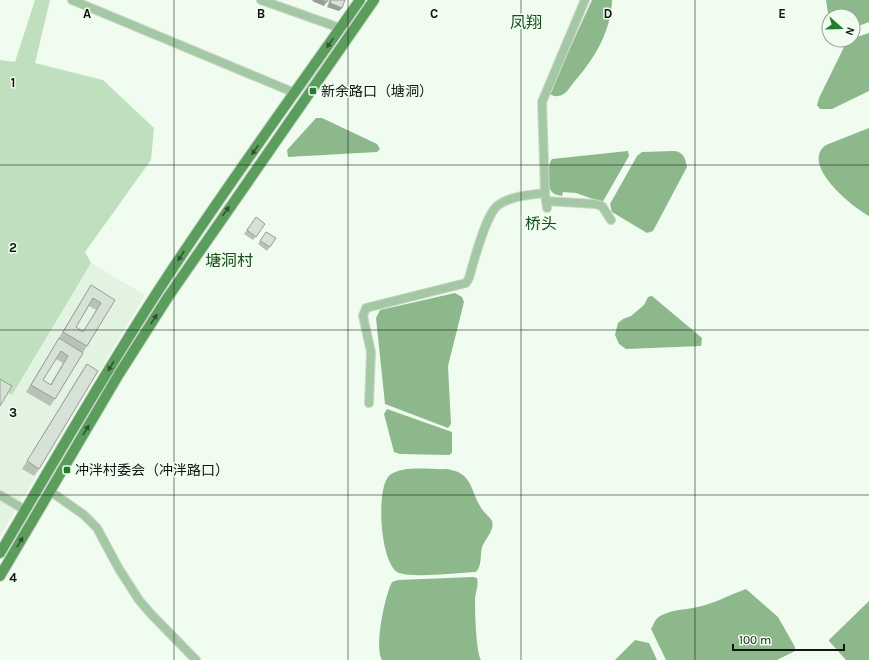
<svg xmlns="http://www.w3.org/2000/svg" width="869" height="660" font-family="Karla,'Noto Sans SC',sans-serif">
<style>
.built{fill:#e2f4e1}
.green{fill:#c0dfbf}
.water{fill:#8cb88c}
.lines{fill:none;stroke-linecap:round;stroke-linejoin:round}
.minor-casing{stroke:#ccd7cb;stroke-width:10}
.major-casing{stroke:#ccd7cb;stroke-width:12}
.minor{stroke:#a5c8a4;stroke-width:8}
.major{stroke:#5b9d5c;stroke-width:10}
.wall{fill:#b8c2b7;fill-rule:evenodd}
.shaded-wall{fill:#969e95}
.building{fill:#d6e2d5;stroke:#969e95;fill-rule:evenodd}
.oneway{fill:#325233}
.grid{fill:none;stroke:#111511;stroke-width:1;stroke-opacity:0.55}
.poi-dot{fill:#247d2c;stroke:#f0fcef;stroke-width:1.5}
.labels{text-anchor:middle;stroke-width:3;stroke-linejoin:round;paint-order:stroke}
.poi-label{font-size:14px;fill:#111511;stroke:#f0fcef;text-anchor:start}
.quarter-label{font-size:16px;fill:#174e1b;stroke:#f0fcef}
.grid-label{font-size:13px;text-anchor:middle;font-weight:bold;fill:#111511;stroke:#f0fcef;stroke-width:3;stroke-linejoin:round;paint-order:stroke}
</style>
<rect width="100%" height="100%" fill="#f0fcef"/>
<path class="built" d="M91 263 145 295 0 536V387L12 394Z"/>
<path class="green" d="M35 0H50L35 63 103 80 154 128 151 160 85 252 91 263 12 395 0 387V60L15 62Z"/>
<g class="water">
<path d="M592 0H612C611 32 594 59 574 82 570 87 565 96 558 96 556 97 552 95 549 94Z"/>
<path d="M826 0H869V22L853 28V16H829V20Z"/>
<path d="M869 33V91L832 109H820L817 105 819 98 846 43 854 38Z"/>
<path d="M316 118H322L377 144 380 149 377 152 288 157 287 150Z"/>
<path d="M869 128V216C853 208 799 164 826 145Z"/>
<path d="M628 151 629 156 602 203 593 201V199L576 193 563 192 562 196C560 195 555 195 553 193 546 188 547 165 552 159Z"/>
<path d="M674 151C684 152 685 158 687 167L653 231 647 233 612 212 610 204 637 156 642 152Z"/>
<path d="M455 293 462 297 464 302 448 366 451 424 448 428 385 404 376 318 380 310Z"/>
<path d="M652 296 702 338 701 346 626 349 619 344 615 335 618 323 623 319 631 316 644 305 648 297Z"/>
<path d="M387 409 452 432V453L449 455 400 454 394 452 384 414Z"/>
<path d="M447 469C472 473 470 488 480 506 483 512 489 516 492 521 495 530 485 539 482 547 480 556 482 566 476 572 457 573 415 578 399 573 380 566 375 486 390 475 404 465 430 470 447 469Z"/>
<path d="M473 577 477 578C479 586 475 593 475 600 475 612 476 651 481 660H382C374 647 385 595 392 582L398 580Z"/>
<path d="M746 589 778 617 795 647V651L777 660H666L651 629C654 624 655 619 660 616 672 610 681 610 693 608 712 605 729 595 746 589Z"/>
<path d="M869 601V660H846L829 641V640Z"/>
<path d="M635 640 649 643 657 660H615Z"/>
</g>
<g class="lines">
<defs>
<g id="minor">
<path d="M72 0 295 93"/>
<path d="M261 0 340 28"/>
<path d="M546 201 595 204 602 206 611 220"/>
<path d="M547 208 545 193 542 102 585 0"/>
<path d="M369 403 371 352 363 316 366 308 466 283 469 278C474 261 485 217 497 206 509 196 530 195 545 193"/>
<path d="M50 491 84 515 97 528 119 569 139 600 151 614 196 660"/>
<path d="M0 495 25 510"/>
</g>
<g id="major">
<path d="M0 553C52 465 102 377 158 291 222 192 292 97 360 0"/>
<path d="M0 576 119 374 168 297 374 0"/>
</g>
</defs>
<use href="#minor" class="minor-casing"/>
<use href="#major" class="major-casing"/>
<use href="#minor" class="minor"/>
<use href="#major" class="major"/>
</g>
<g class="wall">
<path d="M329 0H345L339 11 327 7Z"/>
<path d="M256 217 265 224 253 240 244 234Z"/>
<path d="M266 232 276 238 267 251 258 244Z"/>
<path d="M91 285 115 300 55 399 50 406 26 392 86 293ZM89 306 96 310 83 332 76 327ZM56 359 63 363 50 385 43 380Z"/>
<path d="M87 364 39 469 34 476 22 469 82 371Z"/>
</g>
<g class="shaded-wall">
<path d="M313 0H321L327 2 324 6 312 1Z"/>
<path d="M330 3 342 8 339 11 327 7Z"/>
</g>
<g class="building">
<path d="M321 0H328L327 2Z"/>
<path d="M331 0H345L342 8 330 3Z"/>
<path d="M256 217 265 224 256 237 247 230Z"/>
<path d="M266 232 276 238 270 247 260 241Z"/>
<path d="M91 285 115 300 87 346 63 332ZM93 298 101 303 83 332 76 327Z"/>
<path d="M59 338 83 353 55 399 31 385ZM61 351 68 356 51 385 43 380Z"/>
<path d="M87 364 98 371 39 469 27 461Z"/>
<path d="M0 379 12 386 0 406Z"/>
</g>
<defs><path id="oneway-solid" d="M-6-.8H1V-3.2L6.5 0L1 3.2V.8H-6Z"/></defs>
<g class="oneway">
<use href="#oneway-solid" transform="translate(330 43) rotate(125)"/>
<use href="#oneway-solid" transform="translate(255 150) rotate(125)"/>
<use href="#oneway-solid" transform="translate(226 211) rotate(-55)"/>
<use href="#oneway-solid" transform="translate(181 256) rotate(124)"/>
<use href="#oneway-solid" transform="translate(154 319) rotate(-57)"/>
<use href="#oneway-solid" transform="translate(111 366) rotate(121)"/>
<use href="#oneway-solid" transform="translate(86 430) rotate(-59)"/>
<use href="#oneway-solid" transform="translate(20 542) rotate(-59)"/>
</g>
<path class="grid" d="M174 0V660M348 0V660M521 0V660M695 0V660M0 165H869M0 330H869M0 495H869"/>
<g class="poi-dot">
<rect x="309" y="87" width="8" height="8" rx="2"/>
<rect x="63" y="466" width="8" height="8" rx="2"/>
</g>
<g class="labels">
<g class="poi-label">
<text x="321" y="96">新余路口（塘洞）</text>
<text x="75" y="475">冲泮村委会（冲泮路口）</text>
</g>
<g class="quarter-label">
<text x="526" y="28">凤翔</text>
<text x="541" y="229">桥头</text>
<text x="229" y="266">塘洞村</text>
</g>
</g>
<g class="grid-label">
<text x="87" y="18">A</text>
<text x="261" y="18">B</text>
<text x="434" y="18">C</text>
<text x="608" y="18">D</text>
<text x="782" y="18">E</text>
<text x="13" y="87">1</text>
<text x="13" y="252">2</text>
<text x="13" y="417">3</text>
<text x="13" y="582">4</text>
</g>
<g transform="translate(841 28) rotate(110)"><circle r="19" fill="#f0fcef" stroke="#97a096"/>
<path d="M0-3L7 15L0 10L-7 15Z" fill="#247d2c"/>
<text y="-6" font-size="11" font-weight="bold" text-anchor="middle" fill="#111511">N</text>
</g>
<path d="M733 644v6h111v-6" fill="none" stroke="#111511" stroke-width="2"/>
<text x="739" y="644" font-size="12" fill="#111511" stroke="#f0fcef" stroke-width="3" paint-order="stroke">100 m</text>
</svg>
